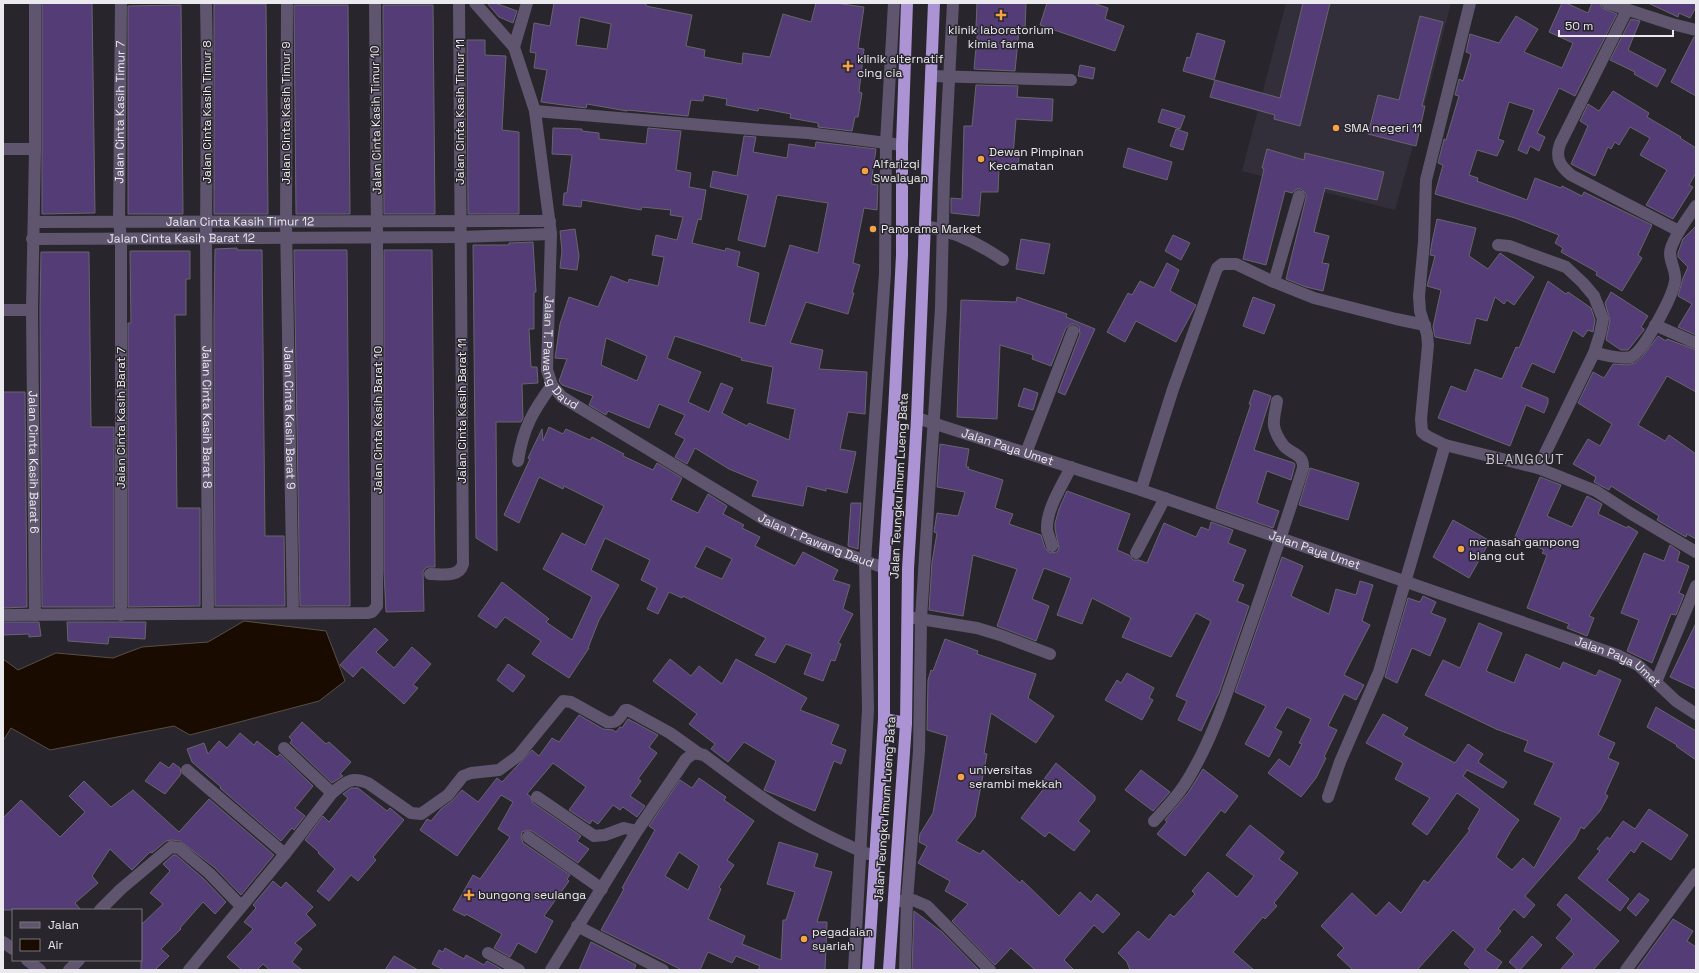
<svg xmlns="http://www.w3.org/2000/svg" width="1699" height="973" font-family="'Space Grotesk',sans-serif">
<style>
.built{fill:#332f3a}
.water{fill:#1a0b00;stroke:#584e47}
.building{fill:#543c76;stroke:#67656c;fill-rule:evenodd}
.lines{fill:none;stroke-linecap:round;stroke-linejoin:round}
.minor{stroke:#5f556f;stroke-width:12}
.highway{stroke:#ac93d4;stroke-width:12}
.poi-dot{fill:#f6a248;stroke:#28262c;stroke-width:1.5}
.labels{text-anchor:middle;stroke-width:3;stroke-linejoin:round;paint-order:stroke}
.poi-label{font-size:12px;fill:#eae9ed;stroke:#28262c;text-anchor:start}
.street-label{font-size:12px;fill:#eae9ed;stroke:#28262c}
.quarter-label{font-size:14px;letter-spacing:1px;fill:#c6c3cb;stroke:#28262c}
</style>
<rect width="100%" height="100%" fill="#28262c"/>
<path class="built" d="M1286 3H1451L1430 85 1395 210 1242 171Z"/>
<path class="water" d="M244 621 326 631 345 681 319 701 190 735 174 726 50 750 11 728 3 741V659L18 670 56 653 113 658 142 647 208 642Z"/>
<g class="building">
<path d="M42 3H92L95 213 42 214Z"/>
<path d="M487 3H495L517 11 513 23 499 17Z"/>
<path d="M554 3H646V6L692 15 686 46 705 50 704 57 742 64 743 53 770 57 783 14 811 22 816 3H835L864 7 858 48 864 49 859 92 862 93 858 117H855L852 131 818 127V123L790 118 791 114 759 108 758 111 726 105 727 99 704 95 703 101 691 100 688 116 627 110V111L587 104 586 108 541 102 547 70 534 68 536 53 530 52 534 23 550 26ZM580 17 611 24 607 49 576 45Z"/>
<path d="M977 3H1026L1025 30H1019L1015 71 974 69 978 27H976Z"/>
<path d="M1047 3H1093L1108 8 1105 19 1124 26 1115 51 1040 25Z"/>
<path d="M1303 3H1330L1300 126 1274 119 1275 115 1210 97 1215 80 1280 98Z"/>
<path d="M1562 3H1566L1588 13 1592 3H1600L1602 8 1617 14 1575 96 1559 88 1537 133 1545 137 1539 151 1530 146 1527 154 1518 150 1534 110 1509 102 1498 139 1504 141 1497 156 1477 150 1469 175 1478 178 1477 181 1527 200 1535 178 1561 188 1562 186 1582 196 1584 192 1652 225 1638 255 1642 258 1622 291 1596 275 1597 272 1561 252 1563 248 1555 243 1559 235 1515 218 1435 194 1443 165 1438 163 1444 139 1446 140 1459 96 1455 95 1459 79 1463 81 1471 54 1466 52 1470 34 1499 43 1516 16 1538 29 1524 52 1562 68 1573 43 1549 32Z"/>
<path d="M1648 3H1696V7L1690 18 1679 13 1678 17Z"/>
<path d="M214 4H266L268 214H214Z"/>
<path d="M181 5 183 214H128V6Z"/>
<path d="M294 5H348L350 214H296Z"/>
<path d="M383 5H433L435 214H384Z"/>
<path d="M1420 16 1443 22 1422 106H1425L1416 146 1368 134 1378 95 1399 100Z"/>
<path d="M1631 19 1640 21 1628 50 1666 70 1657 87 1634 74 1635 72 1610 60Z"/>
<path d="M1197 33 1225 41 1214 80 1183 71 1187 57 1190 58Z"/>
<path d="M1694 37H1696V96L1671 82Z"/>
<path d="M467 40H485V55L506 56 502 130 519 132V214H468Z"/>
<path d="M1080 65 1095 68 1093 79 1078 76Z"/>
<path d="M976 85 1018 86 1017 97 1053 99 1052 121 1016 119 1013 156H1019L1018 170 999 169 998 192H981L979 216 951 213V198L962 199 964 126H972Z"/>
<path d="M1613 91 1649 113 1647 117 1681 137 1680 138 1696 148V173L1689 185 1693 187 1673 219 1646 205 1667 170 1640 155 1650 138 1630 127 1619 145 1615 142 1611 149 1608 147 1595 176 1571 164 1588 126 1580 121 1588 104 1599 111Z"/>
<path d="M1162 109 1185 116 1180 129 1158 122Z"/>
<path d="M553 128 582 129V131L599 133V139L646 144 648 128 681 131 676 170 691 173 689 187 706 190 701 220 698 219 692 243 725 251 726 248 740 252 737 266 759 273 749 322 765 326 790 245 818 253 828 203 777 195 765 247 738 240 748 195 710 187 713 171 737 176 744 136 756 137 753 152 787 158 789 144 815 148 816 142 876 149 871 184 878 185 877 210 864 208 853 263 860 265 852 293H854L848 314 806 302 790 343 823 350 819 369 867 372 865 414 848 412 840 449 856 452 847 493 826 488V491L807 486 803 506 752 496 758 481 729 469 695 448 687 464 675 457 685 439 675 434 685 415 659 404 649 428 608 411 606 415 589 405 593 396 562 385 559 381 567 359 555 358 560 324 569 297 598 307 611 276 628 283 629 279 658 286 664 257 652 255 656 235 677 240 683 217 670 215 671 210 642 207 641 210 582 200 581 207 563 205 564 193H567L572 155 552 154ZM675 336 742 358 741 360 773 367 767 403 795 409 789 440 749 423 747 426 722 413 733 388 721 383 709 412 688 402 701 372 667 358ZM606 338 647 356 637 381 601 365Z"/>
<path d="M1176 129 1188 133 1183 150 1170 146Z"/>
<path d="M1128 148 1172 162 1167 180 1123 167Z"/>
<path d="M1267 149 1304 160 1305 153 1384 172 1377 200 1325 188 1314 232 1329 236 1322 263 1329 264 1323 291 1306 287 1286 279 1306 198V194L1301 189H1297L1292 193 1285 191 1266 265 1243 259 1264 169 1262 168Z"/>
<path d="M1437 219 1476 228 1469 256 1488 269 1500 253 1534 277 1514 305 1507 300 1504 304 1495 297 1487 321 1476 318 1470 344 1435 337 1433 327 1441 290 1427 286 1435 256 1430 255 1432 242Z"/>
<path d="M1696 226V335L1678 327 1692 304 1678 296 1683 278 1688 267 1678 257V253L1683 239Z"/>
<path d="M575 229 579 256 577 270 560 268 562 251 560 231Z"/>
<path d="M1173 235 1190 243 1181 260 1165 251Z"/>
<path d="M1021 239 1050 244 1044 274 1016 269Z"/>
<path d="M533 242 536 292H534V329H529L531 367H537L538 383 522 384 523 418 521 422H496L497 551 476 538 473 245H509V243Z"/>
<path d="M237 248V250H262L265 536H284L285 606H215L214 321 215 249Z"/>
<path d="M294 250H347L350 606H300Z"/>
<path d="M384 250H432L435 567H427L423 571 424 611 386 612 384 571Z"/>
<path d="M130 251H190V279H186V315H175L177 508H200V606L128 607V323H131Z"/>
<path d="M41 252H89L91 427H114V607H42L40 310Z"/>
<path d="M1167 263 1179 270 1170 291 1196 305 1176 342 1136 321 1125 342 1107 332 1128 293 1132 295 1140 281 1154 288Z"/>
<path d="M1548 281 1566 294 1568 292 1591 308 1595 320 1593 332 1588 330 1583 337 1573 330 1554 373 1532 363 1521 387 1548 398V403L1544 413 1526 405 1510 446 1438 418 1451 386 1466 392 1475 369 1502 379 1516 347 1519 348Z"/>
<path d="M1611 292 1648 316 1641 327 1644 329V330L1628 350H1621L1606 340 1610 320 1605 303Z"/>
<path d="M1017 297 1067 314 1066 317 1095 329 1065 395 1058 392 1080 334 1079 327 1075 324H1071L1066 328 1051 366 1032 359 1033 355 1000 345 997 419 957 417 961 300 1016 302Z"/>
<path d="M1253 297 1275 305 1264 334 1243 326Z"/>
<path d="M1658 336 1666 341 1667 339 1696 350V392L1667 376 1638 425 1665 441 1669 435 1696 454V539L1687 534 1686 537 1657 520 1659 516 1611 486 1609 490 1594 482 1596 477 1573 464 1588 439 1600 446 1612 424 1578 403 1593 372 1604 378 1613 364 1627 365 1635 363 1642 357Z"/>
<path d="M1024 388 1038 393 1033 410 1018 406Z"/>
<path d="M1254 390 1271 396 1254 450 1294 463 1295 465 1291 480 1267 471 1257 503 1279 511 1273 528 1216 508 1251 404H1249Z"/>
<path d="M3 392H25L27 607 3 608Z"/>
<path d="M549 427 563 434 566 429 590 440 592 437 624 454 623 456 653 470 657 463 682 478 671 500 698 513 708 494 727 506 723 514 744 525 742 528 760 537 755 546 795 566 803 552 838 570 833 580 850 585 843 609 853 614 838 643 841 644 835 661 831 660 823 681 804 674 812 654 786 644 775 663 755 655 766 638 683 596 682 598 669 592 658 614 647 609 657 588 641 580 650 560 605 538 591 570 619 585 599 620 588 648H589L569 678 532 654 541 641 505 617 496 628 478 616 502 582 549 619 546 622 572 640 592 597 543 569 562 533 585 545 604 506 564 486 563 489 539 477 519 523 504 515 530 459 528 458 542 429 543 441ZM706 546 732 559 722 579 695 567Z"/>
<path d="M940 444 969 449 966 467H969L968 469 1003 480 995 508 1013 514 1009 524 1041 535 1045 548 1050 553 1057 552 1059 548 1055 529V523L1059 509 1067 491 1130 514 1117 550 1129 555 1133 560H1139L1147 563 1164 523 1196 537 1201 527 1209 530 1211 522 1233 530 1228 543 1246 550 1233 581 1244 585 1237 601 1249 606 1219 693 1201 731 1178 720 1187 701 1176 696 1211 621 1196 613 1171 657 1122 637 1131 618 1092 598 1082 624 1057 615 1071 578 1044 568 1032 599 1049 606 1036 641 997 626 1017 569 973 555 963 616 929 610 932 562 937 533 934 532 937 513 958 516 965 492 937 487Z"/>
<path d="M1310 468 1359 483 1348 520 1299 505Z"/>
<path d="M1540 477 1561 485 1547 516 1572 527 1587 496 1602 504 1598 514 1627 528 1628 526 1638 532 1589 616 1594 618 1587 636 1567 628 1569 624 1527 608 1547 555 1542 553 1544 550 1515 537Z"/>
<path d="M851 503H861L858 549 848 546Z"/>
<path d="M1453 520 1490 541 1469 578 1433 557Z"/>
<path d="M1670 545 1680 552 1677 561 1689 566 1679 593 1684 595 1676 615 1671 614 1652 663 1627 651 1639 620 1621 613 1644 553 1664 561Z"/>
<path d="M1282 557 1303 566 1291 596 1329 614 1336 589 1356 595 1360 581 1373 585 1362 621 1370 625 1344 675 1364 685 1356 700 1344 694 1328 726 1337 730 1324 757 1326 758 1316 778 1301 797 1268 773 1279 759 1290 767 1302 744 1299 743 1311 719 1287 707 1275 728 1282 732 1269 757 1245 744 1266 706 1235 692Z"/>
<path d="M1423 596 1436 602 1431 613 1446 619 1430 656 1412 648 1397 683 1385 677 1408 598 1420 602Z"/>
<path d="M3 622H39L41 636 29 637V634L3 635Z"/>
<path d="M67 622H146L145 639 109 637 108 644 68 641Z"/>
<path d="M1479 623 1502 633 1486 671 1514 683 1526 654 1560 669 1563 662 1596 676 1599 670 1621 680 1598 735 1615 743 1608 758 1619 763 1605 794 1608 796 1600 811 1584 829 1581 827 1575 839 1525 896 1535 905 1524 918 1514 909 1498 929 1501 931 1485 950 1502 962 1496 970H1472L1464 964 1475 949 1453 930 1417 970H1353L1337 955 1344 948 1321 926 1352 893 1376 916 1389 902 1401 913 1424 880 1428 883 1470 830 1468 829 1480 809 1457 793 1427 835 1412 824 1430 798 1395 779 1403 763 1366 743 1383 714 1408 728 1403 735 1455 763 1468 744 1483 754 1478 762 1507 782 1503 788 1467 770 1463 776 1519 820 1511 831 1496 857 1512 870 1523 858 1534 868 1561 818 1534 804 1554 763 1524 751 1528 741 1496 729 1425 695 1443 660 1460 668Z"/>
<path d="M1696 623V689L1670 677Z"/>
<path d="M375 628 388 640 376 652 394 668 412 647 431 664 413 685 418 688 404 704 362 667 353 677 340 665Z"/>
<path d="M945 639 978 651 977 654 1036 674 1028 698 1054 716 1036 743 991 713 984 753 987 754 975 817 956 841 980 854 983 850 1020 883 1022 880 1059 916 1080 892 1091 902 1097 894 1120 914 1103 933 1094 925 1064 960 1074 970H1035L1011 948 995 965 952 921 968 904 945 891 950 881 918 863 927 846 919 842 920 834 933 813 947 736 927 730 928 680 931 670 933 671Z"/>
<path d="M670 659 691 676 699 666 722 684 736 659 807 698 800 710 839 725 831 744 846 750 841 764 834 761 815 811 764 790 776 761 744 742 728 762 711 749 715 744 689 724 697 714 653 681Z"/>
<path d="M508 664 525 676 513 692 497 680Z"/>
<path d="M1127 673 1154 688 1149 698 1153 700 1142 720 1105 700 1117 680 1121 683Z"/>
<path d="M1656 707 1696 731V760L1676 746 1677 745 1647 727Z"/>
<path d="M579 715 603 729 613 730 616 732 620 727 622 728 628 719 658 735 649 747 657 753 638 779 641 781 630 796 645 806 637 817 623 807 620 810 613 805 598 824 592 820 590 824 569 810 586 787 553 763 527 794 530 796 533 803 581 836 577 841 589 849 578 863 532 831 528 830 522 832 521 837 523 843 570 875 567 879 569 881 544 916 553 921 536 953 518 943 510 957 494 948 502 934 466 914 465 916 453 910 473 875 480 879 510 837 498 829 513 802 501 795 457 856 420 830 427 819 431 821 441 809 452 801 462 790 478 802 497 778 502 782 532 750 539 756 552 738 559 742Z"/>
<path d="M302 722 326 744 329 742 351 762 340 774 343 776 332 783 290 743 292 740 289 737Z"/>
<path d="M240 733 254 745 257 741 277 757 280 754 313 786 295 808 305 816 294 830 292 828 281 841 220 788 221 787 192 762 187 749 204 743 208 754 219 741 227 748Z"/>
<path d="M160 762 169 768 173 763 180 768 181 774 165 794 145 781Z"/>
<path d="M1056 763 1095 796V800L1078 821 1090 831 1074 851 1049 832 1045 837 1021 818 1045 787 1041 783Z"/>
<path d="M1203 769 1238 796 1225 813 1221 810 1185 856 1157 834 1167 822 1165 820 1188 793Z"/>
<path d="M1141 770 1170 792 1153 811 1125 790Z"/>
<path d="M699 778 726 797 724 800 754 821 727 860 734 865 719 887 721 889 708 919 745 936 742 944 781 960 783 920H786L795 892 767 884 779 842 818 854 814 867 832 872 817 922H827L825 970H758L760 966 736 956 732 963 708 952 700 970H682L601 930 624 889 622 888 655 830 649 826 680 780 692 788ZM679 852 699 866 688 890 665 876Z"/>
<path d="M84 781 111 807 133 790 179 832 209 799 274 855 241 895 214 867 180 841 172 840 166 841 152 853 150 852 132 870 110 849 92 876 98 883 75 903 81 910H3V818L21 800 60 837 85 812 69 796Z"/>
<path d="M351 788H358L387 811 390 808 404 820 373 857 376 860 358 881 351 875 329 901 317 891 335 869 318 853 319 852 305 840 323 816 329 822 348 798 343 794Z"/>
<path d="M1649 809 1688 835 1671 860 1642 841 1634 853 1631 850 1607 880 1629 899 1620 911 1578 878 1600 851 1597 849 1607 837 1610 839 1623 821 1635 829Z"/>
<path d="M1250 825 1284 852 1279 859 1298 873 1274 903 1277 906 1265 919 1263 917 1233 952 1254 970H1130L1127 962 1118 953 1138 931 1149 940 1170 914 1174 917 1195 894 1192 891 1208 872 1237 897 1254 876 1226 855Z"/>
<path d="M173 855H176L204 879 226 902 215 914 203 902 180 928 181 929 161 949 169 956 155 970H141V925L163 904 150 893 170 871 163 864Z"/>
<path d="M273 881 281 888 286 882 313 907 306 914 316 925 295 943 302 949 292 962 302 970H270L263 964 257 970H242L227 957 253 929 244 922 256 908 253 905Z"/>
<path d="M1639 893 1649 900 1636 916 1627 908Z"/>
<path d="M1566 894 1619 941 1593 970H1560L1574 954 1556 938 1572 919 1557 905Z"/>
<path d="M914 911 942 932 979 970H912Z"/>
<path d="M1673 919 1693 931 1687 941 1696 947V970H1636Z"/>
<path d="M1532 936 1542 945 1520 970H1518L1509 962Z"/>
<path d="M591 942 636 965 634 970H579Z"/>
<path d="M445 948 464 959 466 955 484 965 487 961 503 970H444L432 964 439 950 443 952Z"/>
<path d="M394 956 418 970H385Z"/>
</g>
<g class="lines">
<g class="minor">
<path d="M35 3V149"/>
<path id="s1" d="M206 3 207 60 206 238 208 613"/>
<path id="s2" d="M287 3 286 223 293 613"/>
<path d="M475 3 514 47"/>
<path id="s3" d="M527 3 514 47 535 111 551 234 547 370 552 385 562 397 767 521 810 540 884 568"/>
<path d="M1470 3 1426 180 1424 242 1419 296 1420 311 1427 334 1428 345 1421 419 1422 432 1427 436 1445 445 1538 468 1596 491 1630 513 1696 552"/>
<path d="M1607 3 1672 24 1696 30"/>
<path d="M1627 10 1560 144C1555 158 1560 166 1571 175L1679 231"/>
<path d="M931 76 1071 80"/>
<path d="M535 111 762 130 808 133 902 145"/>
<path d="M3 149H35L32 310H3"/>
<path d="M1299 196 1274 282 1314 298 1396 319 1425 325"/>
<path id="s4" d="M34 222 550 221"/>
<path d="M925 226C954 231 978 243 1003 260"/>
<path id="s5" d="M32 239 461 237 551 234"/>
<path d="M1498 245 1509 246 1566 267 1583 283 1594 296 1603 319 1600 334 1594 353"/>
<path id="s6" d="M32 310 35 615"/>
<path d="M1655 325 1696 343"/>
<path id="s7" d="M917 418 1141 490 1617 655 1638 665 1676 701 1696 714"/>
<path d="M1026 453 1073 331"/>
<path d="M518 461C523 428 533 411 552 385"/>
<path d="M1538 468 1594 353C1604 354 1621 360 1631 357 1644 351 1673 296 1675 281 1677 270 1667 259 1671 248 1676 233 1687 219 1696 206"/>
<path d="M1141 490 1173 389 1217 268 1222 264H1236L1274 282"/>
<path d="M1052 546C1051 541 1048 535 1047 530 1046 509 1062 486 1071 467"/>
<path d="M1136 553 1165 498"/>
<path d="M430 574C442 574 459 578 463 564L459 3"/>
<path d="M3 615 368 613 372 612 377 606V238L375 3"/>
<path id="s8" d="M121 615V238L119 222 121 3"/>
<path d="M914 618 977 628 1000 635 1050 654"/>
<path d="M1656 682 1696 586"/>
<path d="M284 748 332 793 285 854"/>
<path d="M187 770 285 854 189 970"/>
<path d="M332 793C346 782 350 776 368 783L411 813 421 814 448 795 463 776 471 773 499 770 518 756 563 701 571 702 607 722C617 724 620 717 625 710H628L670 733 698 753"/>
<path d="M537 797 594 836 605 835 624 828 637 831"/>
<path d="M1328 797 1340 762 1379 672 1445 445"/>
<path d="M1154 821C1165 809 1176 798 1185 784 1213 740 1229 687 1246 638 1266 582 1285 525 1303 468 1304 454 1291 454 1284 446 1280 441 1275 432 1274 426 1273 418 1276 409 1277 401"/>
<path d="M528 837 602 889"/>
<path d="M900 901 913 900 927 906 990 970"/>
<path d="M100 910 121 889 171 847 179 848 209 873 241 906"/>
<path d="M577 926 663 970"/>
<path d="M3 942 13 949"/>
<path d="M488 953 519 970"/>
<path d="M27 960 40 970"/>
<path d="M69 970 79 960"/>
<path d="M551 970 637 831 686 759 694 753 704 755C724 770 745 786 766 800 798 822 832 839 868 854"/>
<path d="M854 970 868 709 865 561 885 273 886 143 894 3"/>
<path d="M905 970 907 900 919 751 921 619 941 308 944 177 953 3"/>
<path d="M1626 970 1696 874"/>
</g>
<g class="highway">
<path d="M884 719 906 723"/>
<path d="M868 970 884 719V568L894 412 902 255V145L907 3"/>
<path d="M889 970 906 723 908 569 917 418 934 3"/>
</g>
</g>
<g class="poi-dot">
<path d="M999 9h4v4h4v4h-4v4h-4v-4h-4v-4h4z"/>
<path d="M846 60h4v4h4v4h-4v4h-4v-4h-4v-4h4z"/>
<circle cx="1336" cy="128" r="4"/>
<circle cx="981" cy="159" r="4"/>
<circle cx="865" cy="171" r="4"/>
<circle cx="873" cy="229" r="4"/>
<circle cx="1461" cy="549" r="4"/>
<circle cx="961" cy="777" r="4"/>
<path d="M467 889h4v4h4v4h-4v4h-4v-4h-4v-4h4z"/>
<circle cx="804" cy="939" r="4"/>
</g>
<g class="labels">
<g class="poi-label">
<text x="1001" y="34" text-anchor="middle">klinik laboratorium<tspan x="1001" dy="14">kimia farma</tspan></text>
<text x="857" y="63">klinik alternatif<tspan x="857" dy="14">cing cia</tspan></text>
<text x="1344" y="132">SMA negeri 11</text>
<text x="989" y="156">Dewan Pimpinan<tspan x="989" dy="14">Kecamatan</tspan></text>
<text x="873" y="168">Alfarizqi<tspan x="873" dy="14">Swalayan</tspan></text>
<text x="881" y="233">Panorama Market</text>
<text x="1469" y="546">menasah gampong<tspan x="1469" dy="14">blang cut</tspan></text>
<text x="969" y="774">universitas<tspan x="969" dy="14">serambi mekkah</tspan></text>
<text x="478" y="899">bungong seulanga</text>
<text x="812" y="936">pegadaian<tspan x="812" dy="14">syariah</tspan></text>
</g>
<g class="street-label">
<text dy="4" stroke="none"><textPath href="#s8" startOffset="503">Jalan Cinta Kasih Timur 7</textPath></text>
<text transform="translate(207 112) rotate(-90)" y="4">Jalan Cinta Kasih Timur 8</text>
<text transform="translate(460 112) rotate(-90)" y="4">Jalan Cinta Kasih Timur 11</text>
<text transform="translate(286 113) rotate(-90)" y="4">Jalan Cinta Kasih Timur 9</text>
<text transform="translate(376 120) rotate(-91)" y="4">Jalan Cinta Kasih Timur 10</text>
<text dy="4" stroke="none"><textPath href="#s4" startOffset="206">Jalan Cinta Kasih Timur 12</textPath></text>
<text dy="4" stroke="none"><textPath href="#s5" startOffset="149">Jalan Cinta Kasih Barat 12</textPath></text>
<text dy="4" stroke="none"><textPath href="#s3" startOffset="361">Jalan T. Pawang Daud</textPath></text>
<text transform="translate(462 411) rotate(-90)" y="4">Jalan Cinta Kasih Barat 11</text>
<text dy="4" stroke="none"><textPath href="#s1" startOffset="414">Jalan Cinta Kasih Barat 8</textPath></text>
<text transform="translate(121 418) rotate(-90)" y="4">Jalan Cinta Kasih Barat 7</text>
<text dy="4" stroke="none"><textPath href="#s2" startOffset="415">Jalan Cinta Kasih Barat 9</textPath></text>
<text transform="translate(378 420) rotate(-90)" y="4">Jalan Cinta Kasih Barat 10</text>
<text dy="4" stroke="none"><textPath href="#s7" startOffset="95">Jalan Paya Umet</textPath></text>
<text dy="4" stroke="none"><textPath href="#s6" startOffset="152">Jalan Cinta Kasih Barat 6</textPath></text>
<text transform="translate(899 486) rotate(-87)" y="4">Jalan Teungku Imum Lueng Bata</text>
<text dy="4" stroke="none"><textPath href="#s3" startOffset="697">Jalan T. Pawang Daud</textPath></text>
<text dy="4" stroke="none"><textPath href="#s7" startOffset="419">Jalan Paya Umet</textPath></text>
<text dy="4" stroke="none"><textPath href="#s7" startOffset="743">Jalan Paya Umet</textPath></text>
<text transform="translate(885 809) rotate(-86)" y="4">Jalan Teungku Imum Lueng Bata</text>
</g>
<g class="quarter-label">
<text x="1525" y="464">BLANGCUT</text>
</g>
</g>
<rect width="1699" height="973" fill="none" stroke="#eae9ed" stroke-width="8"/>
<rect x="12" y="909" width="130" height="52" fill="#28262c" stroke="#767479"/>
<rect x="20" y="922" width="20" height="6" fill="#5f556f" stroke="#767479"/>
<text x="48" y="929" font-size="12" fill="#eae9ed">Jalan</text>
<rect x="20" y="939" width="20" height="12" fill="#1a0b00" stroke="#767479"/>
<text x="48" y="949" font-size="12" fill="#eae9ed">Air</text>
<path d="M1559 30v6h114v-6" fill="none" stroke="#eae9ed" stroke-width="2"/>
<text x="1565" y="30" font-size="12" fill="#eae9ed" stroke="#28262c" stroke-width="3" paint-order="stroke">50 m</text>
</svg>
